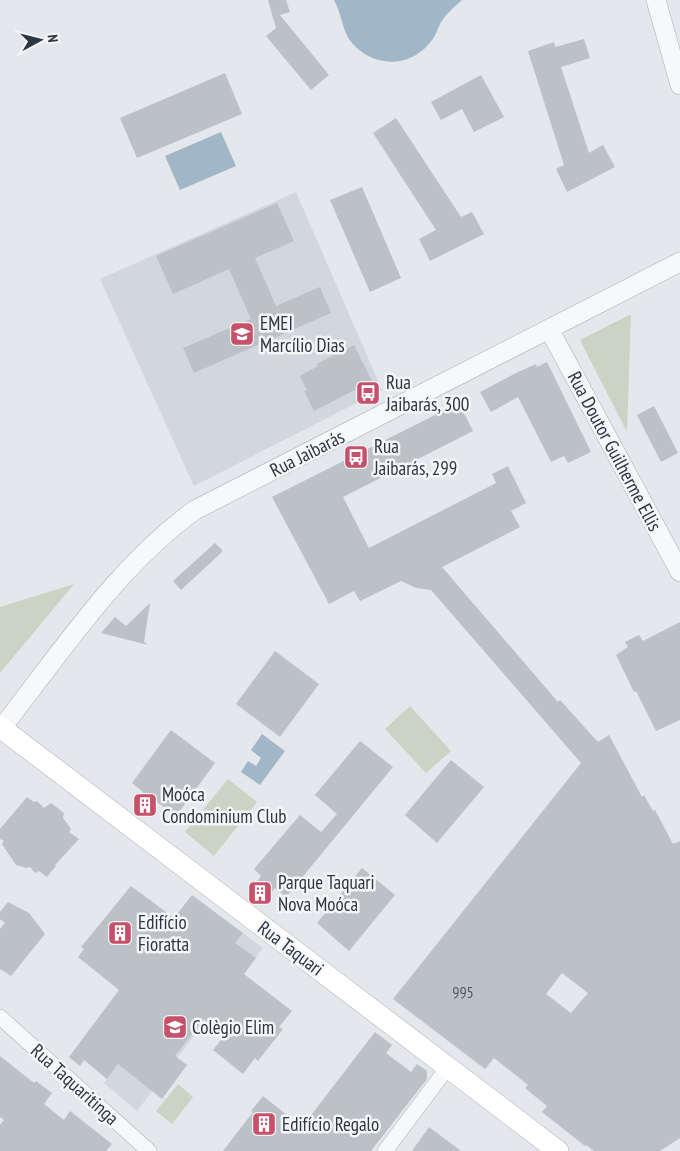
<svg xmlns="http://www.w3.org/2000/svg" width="680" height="1151" font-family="'PT Sans Narrow',sans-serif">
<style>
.built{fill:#d2d6dd}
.green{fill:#cad4c5}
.water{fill:#a1b7c8}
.building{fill:#bbc1c7;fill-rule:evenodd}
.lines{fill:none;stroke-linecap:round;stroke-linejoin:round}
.minor-casing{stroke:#a9aeb5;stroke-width:16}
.tertiary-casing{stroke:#a9aeb5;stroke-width:20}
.secondary-casing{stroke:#a9aeb5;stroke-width:22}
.minor{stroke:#f6f8f9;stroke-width:15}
.tertiary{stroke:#f6f8f9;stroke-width:19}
.secondary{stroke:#fff;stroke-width:21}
.labels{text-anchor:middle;stroke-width:5;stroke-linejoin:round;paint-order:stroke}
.number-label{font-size:16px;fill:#505963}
.poi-label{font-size:19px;fill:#2c3642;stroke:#f4f6f8;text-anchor:start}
.street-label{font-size:19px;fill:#2c3642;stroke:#f4f6f8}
</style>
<rect width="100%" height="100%" fill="#e4e7eb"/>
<g class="built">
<path d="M296 192 382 390 194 486 100 279Z"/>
<path d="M243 933 263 948 199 1034 197 1032 137 1111 104 1083 167 1000Z"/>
</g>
<g class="green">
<path d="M631 314 627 432 580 340Z"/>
<path d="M74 584 0 673V607Z"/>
<path d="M410 706 451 751 426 773 385 729Z"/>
<path d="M228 779 257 802 214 856 185 832Z"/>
<path d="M178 1084 193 1097 172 1124 156 1111Z"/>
</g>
<g class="water">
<path d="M334 0H462C454 7 447 13 441 22 437 30 435 38 428 45 406 70 368 66 349 39 342 28 341 12 334 0Z"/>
<path d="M221 132 236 166 180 190 165 156Z"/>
<path d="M262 734 285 751 260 785 241 772 248 761 256 766 261 758 251 750Z"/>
</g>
<g class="building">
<path d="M268 0H286L290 12 280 15 329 75 311 90 266 36 276 28Z"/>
<path d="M584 39 590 58 561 67 589 153 603 145 615 167 567 192 556 169 564 165 528 51 554 42 555 47Z"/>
<path d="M225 73 242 114 137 158 120 118Z"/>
<path d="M481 75 504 117 474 132 462 109 441 120 431 102Z"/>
<path d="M396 118 461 217 472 212 484 234 430 261 419 239 436 230 373 133Z"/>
<path d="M362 187 401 278 370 292 330 200Z"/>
<path d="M277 203 294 241 255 258 276 306 320 287 331 313 194 373 183 348 251 319 229 269 173 294 156 256Z"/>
<path d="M354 345 372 381 314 411 304 391 307 390 300 376 318 366 317 364Z"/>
<path d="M547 362 591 452 568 463 564 456 551 462 518 397 491 412 480 392 516 373 536 364 537 367Z"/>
<path d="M459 403 473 431 343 497 369 548 496 483 492 474 508 466 526 503 511 511 520 527 442 567 558 702 560 700 598 742 609 735 642 797 644 795 653 811 655 810 673 844 680 841V1138L660 1151H594L586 1145 585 1146 542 1112 547 1106 525 1088 528 1085 494 1058 485 1069 393 999 581 763 431 590 416 588 401 581 360 601 354 591 329 604 272 497ZM562 973 588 993 571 1013 546 994Z"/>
<path d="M654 406 678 453 661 462 637 415Z"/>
<path d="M215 543 223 551 181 590 173 581Z"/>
<path d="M150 603 144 642 148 645 101 633 115 617 126 626Z"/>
<path d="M680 622V720L656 731 636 691 634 692 616 655 628 647 625 642 639 635 643 641Z"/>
<path d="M275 651 319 684 280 737 236 704Z"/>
<path d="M171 730 215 763 176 816 157 802 149 813 135 803 144 793 132 783Z"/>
<path d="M360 741 393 767 286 897 275 888 264 902 250 891 261 876 254 869 300 815 321 832 337 814 315 795Z"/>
<path d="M451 760 484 787 437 843 405 815Z"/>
<path d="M27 797 34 802 37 801 44 808 51 803 64 813 63 818 71 829 69 832 79 839 55 865 56 866 47 877 39 871 35 873 30 867 26 868 16 865 2 844 4 841 0 839V829Z"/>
<path d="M362 868 395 895 349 951 317 923Z"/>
<path d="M131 886 174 918 192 895 243 933 235 943 256 958 244 974 292 1011 279 1027 283 1029 258 1061 255 1058 243 1074 213 1050 225 1035 204 1019 175 1056 187 1065 162 1099 118 1064 107 1079 84 1060 80 1066 69 1057 119 990 78 957 84 949 81 947Z"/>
<path d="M8 902 29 913 45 934 11 976 0 969V929L5 923 0 919V912Z"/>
<path d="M375 1032 392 1045 386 1053 411 1072 417 1064 427 1071V1079L371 1151H223L253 1112 251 1111 263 1096 302 1127Z"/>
<path d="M0 1056 34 1083 36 1081 52 1093 44 1104 64 1120 70 1111 112 1144 106 1151H0V1125L4 1120 0 1117Z"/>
<path d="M429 1127 461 1151H412Z"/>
</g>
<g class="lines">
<defs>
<g id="minor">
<path d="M0 1017 149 1151"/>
<path d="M385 1151 448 1067"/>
</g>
<g id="tertiary">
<path d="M656 0 680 85"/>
<path d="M549 329 680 572"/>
<path d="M0 730C61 653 115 568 195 510L680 262"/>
</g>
<path id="secondary" d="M0 727 558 1151"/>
</defs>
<use href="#minor" class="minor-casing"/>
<use href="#tertiary" class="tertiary-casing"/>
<use href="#secondary" class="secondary-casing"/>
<use href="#minor" class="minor"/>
<use href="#tertiary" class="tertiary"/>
<use href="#secondary" class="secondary"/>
</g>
<defs>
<symbol id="school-square" viewBox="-11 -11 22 22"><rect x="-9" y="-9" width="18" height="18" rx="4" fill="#c7516b" stroke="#f4f6f8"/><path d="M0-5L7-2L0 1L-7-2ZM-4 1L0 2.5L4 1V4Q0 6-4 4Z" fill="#fff"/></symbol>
<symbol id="bus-square" viewBox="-11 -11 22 22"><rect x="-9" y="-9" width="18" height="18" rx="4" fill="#c7516b" stroke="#f4f6f8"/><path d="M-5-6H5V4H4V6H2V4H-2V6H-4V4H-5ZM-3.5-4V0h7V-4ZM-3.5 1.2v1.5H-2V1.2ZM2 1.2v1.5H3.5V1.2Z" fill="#fff"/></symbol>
<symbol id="building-square" viewBox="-11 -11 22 22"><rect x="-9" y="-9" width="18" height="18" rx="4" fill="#c7516b" stroke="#f4f6f8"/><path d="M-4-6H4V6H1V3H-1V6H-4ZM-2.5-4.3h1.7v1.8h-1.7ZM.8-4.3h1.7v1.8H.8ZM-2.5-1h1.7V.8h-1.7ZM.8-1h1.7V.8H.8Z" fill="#fff"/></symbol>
</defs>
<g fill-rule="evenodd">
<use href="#school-square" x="228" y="320" width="28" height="28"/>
<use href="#bus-square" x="354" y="379" width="28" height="28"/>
<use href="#bus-square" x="342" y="443" width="28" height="28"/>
<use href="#building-square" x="131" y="791" width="28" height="28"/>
<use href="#building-square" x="246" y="879" width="28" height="28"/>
<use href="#building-square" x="106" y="919" width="28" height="28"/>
<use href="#school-square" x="161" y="1013" width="28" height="28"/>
<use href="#building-square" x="250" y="1110" width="28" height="28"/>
</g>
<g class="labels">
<g class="number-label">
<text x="463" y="998">995</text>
</g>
<g class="poi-label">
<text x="260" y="330">EMEI<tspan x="260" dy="22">Marcílio Dias</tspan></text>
<text x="386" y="389">Rua<tspan x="386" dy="22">Jaibarás, 300</tspan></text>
<text x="374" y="453">Rua<tspan x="374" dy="22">Jaibarás, 299</tspan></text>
<text x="162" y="801">Moóca<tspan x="162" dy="22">Condominium Club</tspan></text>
<text x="278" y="889">Parque Taquari<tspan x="278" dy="22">Nova Moóca</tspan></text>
<text x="138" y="929">Edifício<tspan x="138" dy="22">Fioratta</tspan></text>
<text x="192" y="1034">Colègio Elim</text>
<text x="282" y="1131">Edifício Regalo</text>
</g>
<g class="street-label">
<text transform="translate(615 451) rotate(62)" y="7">Rua Doutor Guilherme Ellis</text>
<text transform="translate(307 453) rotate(-27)" y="7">Rua Jaibarás</text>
<text transform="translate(291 948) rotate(37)" y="7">Rua Taquari</text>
<text transform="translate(75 1084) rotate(42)" y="7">Rua Taquaritinga</text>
</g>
</g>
<g transform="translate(40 40) rotate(83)" stroke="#f4f6f8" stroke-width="4" paint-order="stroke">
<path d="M0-4L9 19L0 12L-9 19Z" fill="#2c3642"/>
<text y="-8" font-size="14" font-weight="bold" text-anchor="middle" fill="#2c3642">N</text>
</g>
</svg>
